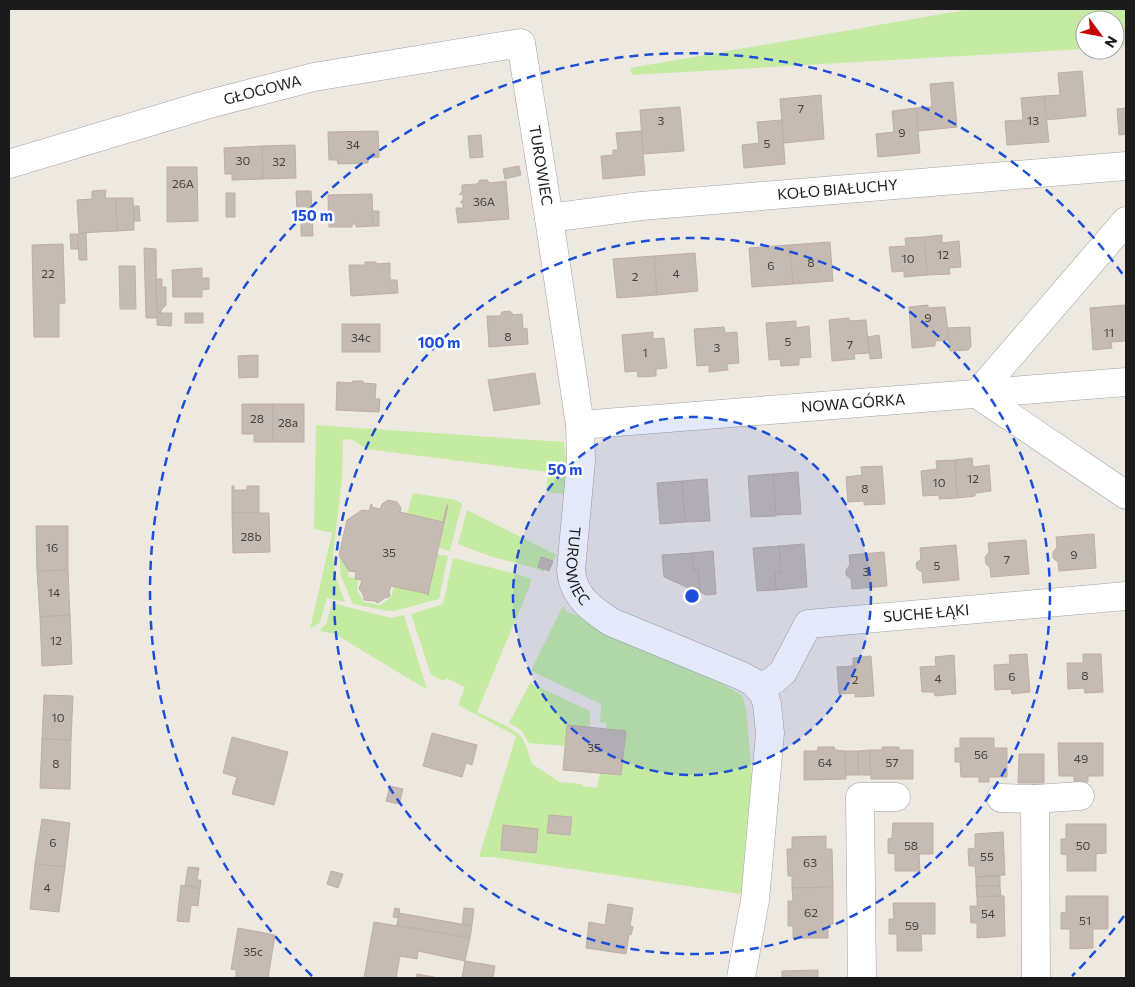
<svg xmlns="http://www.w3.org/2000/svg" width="1135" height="987" font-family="Commissioner,sans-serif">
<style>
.grass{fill:#c5eba2}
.building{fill:#c5bbb3;stroke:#bfafa2}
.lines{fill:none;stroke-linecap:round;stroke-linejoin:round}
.minor-casing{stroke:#a2a2a2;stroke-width:29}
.minor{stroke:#fff;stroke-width:28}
.ring{fill:none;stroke:#1d4ed8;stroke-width:2.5;stroke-dasharray:9 6}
.labels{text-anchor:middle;stroke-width:5;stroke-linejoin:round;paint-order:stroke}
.number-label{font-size:12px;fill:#464341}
.street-label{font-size:15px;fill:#1b1b1b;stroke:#fff}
.centre{fill:#1d4ed8;stroke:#fff;stroke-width:2.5}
.ring-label{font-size:15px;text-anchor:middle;font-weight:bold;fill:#1d4ed8;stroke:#fff;stroke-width:5;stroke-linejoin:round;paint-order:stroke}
</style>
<rect width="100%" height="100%" fill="#ede9e0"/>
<g class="grass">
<path d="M971 9H1126V45L1115 47V20H1085V49L632 75 630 68Z"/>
<path d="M316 425 564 442 569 489 565 494 546 492 548 472 366 449 353 440 343 439 342 479 333 555 337 581 345 602 327 598 320 623 310 629 332 533 314 529Z"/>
<path d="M413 493 456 500 462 504 450 551 439 548 448 505H446L443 522 407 514Z"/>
<path d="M467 510 557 555 553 561 541 557 538 566 544 569V572L531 567 492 557 458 544Z"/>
<path d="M437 554 448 556 439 599 394 611H387L353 604 341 577 339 555 349 571 348 577 358 579 357 590 364 602 380 605 391 597 394 586 428 594 427 595H428Z"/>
<path d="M453 558 531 578 529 588 477 712C488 717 516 729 522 738 527 746 529 755 532 764L560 782 582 784V786L597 788 600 773 621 775 626 731 606 729 607 723 600 722 601 704 531 671 563 606 567 612 595 621 675 658 737 692 743 697 746 710 755 808 748 895 491 857H479L516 736 458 705 465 687 446 678 444 681 431 675 411 614 443 604Z"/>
<path d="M332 603 391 618 404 615 427 689 411 680 335 634 319 631 326 624Z"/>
<path d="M530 683 590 711V728L567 726 565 746 529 743 521 730 509 723Z"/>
</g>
<g class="building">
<path d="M1082 71 1086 116 1046 120 1044 96 1060 95 1058 73Z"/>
<path d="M953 82 957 127 918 131 916 108 932 107 930 84Z"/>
<path d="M821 95 824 139 784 143 780 99Z"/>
<path d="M1044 96 1049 142 1007 145 1005 121 1023 120 1021 98Z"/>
<path d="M680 107 684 151 643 154 640 110Z"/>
<path d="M916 108 920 153 878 157 876 134 894 132 892 111Z"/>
<path d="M1126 108V134L1119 135 1117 109Z"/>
<path d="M782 120 785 164 744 168 742 145 759 143 757 122Z"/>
<path d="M378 131 379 157 368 158V163L338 164 337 160H329L328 132Z"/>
<path d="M641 131 645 175 603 179 601 156 613 155V150H618L616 133Z"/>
<path d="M481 135 483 157 470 158 468 136Z"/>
<path d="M295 145 296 178 263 179 262 146Z"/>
<path d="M262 146 263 179 232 180V174H225L224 148Z"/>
<path d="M519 166 521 175 505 179 503 169Z"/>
<path d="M167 167H197L198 221 167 222Z"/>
<path d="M480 180H487L490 183 506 181 509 219 458 223 456 208H463V203H461V201H463V194L460 195V193H462V185L477 184Z"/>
<path d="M106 190 105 198H116L117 231 79 233 77 200 92 199V191Z"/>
<path d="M296 191H311L312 211H297Z"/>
<rect x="226" y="193" width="9" height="24"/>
<path d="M372 194 373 226 356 227V224H352V227H329L328 195Z"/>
<path d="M116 198H133L134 230 117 231Z"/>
<path d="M134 206H139L140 221H134Z"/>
<path d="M301 211H312L313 236H301Z"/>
<path d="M372 211H379V226H373Z"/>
<path d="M86 233 87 260H79L78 234Z"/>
<path d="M70 234H78V249H71Z"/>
<path d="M942 235V243L959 241 961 267 949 268 950 274 927 275 924 237Z"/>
<path d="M924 237 927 275 904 277V271L892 272 889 247 906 246 905 238Z"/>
<path d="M830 242 833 281 793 284 789 245Z"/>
<path d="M63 244 65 303 59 304V337H34L32 245Z"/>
<path d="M789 245 793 284 752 287 749 248Z"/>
<path d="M144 248 156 249 157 318H146Z"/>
<path d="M695 253 698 291 657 295 654 256Z"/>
<path d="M654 256 657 295 617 298 613 259Z"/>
<path d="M365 262H376V264L390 263V280H397L398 293 351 296 349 265H365Z"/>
<path d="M119 266H135L136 309H120Z"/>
<path d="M202 268V278H209V289L202 290V297H173L172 270Z"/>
<path d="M156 279H162V287H166V305L161 310V313L157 312Z"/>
<path d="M928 305V308L945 307 949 340 935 341V346L912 348 909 307Z"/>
<path d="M1125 305 1126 341 1111 342 1112 348 1093 350 1090 308Z"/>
<path d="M510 311 514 315 522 314 523 329 527 328 528 344 489 347 487 316H500L502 312Z"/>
<path d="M157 313H172L171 326 157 325Z"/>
<rect x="185" y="313" width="18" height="10"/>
<path d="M849 318V321L866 320 869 353 854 354 855 359 832 361 829 320Z"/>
<path d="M796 321V328L809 326 811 357 799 358V365L781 366 780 359 769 360 766 323Z"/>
<rect x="342" y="324" width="38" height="28"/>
<path d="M724 327 725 333 737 332 739 363 727 364 728 370 709 372V365L697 366 694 329Z"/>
<path d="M970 327 971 347 968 350 950 351 947 328Z"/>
<path d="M653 332V339L664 338 667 368 656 369V376L638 377 637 371 625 372 622 335Z"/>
<path d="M879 335 882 358 870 359 868 337Z"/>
<path d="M258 355V377L239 378 238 356Z"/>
<path d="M535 373 540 404 494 411 488 380Z"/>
<path d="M353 381H363V383L376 384 375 399H380L379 412 336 410 337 382 352 383Z"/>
<path d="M242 404H273V442H254V434H242Z"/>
<rect x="273" y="404" width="31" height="38"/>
<path d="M972 458 973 467 989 465 991 491 975 493V496L957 498 955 460Z"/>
<path d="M955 460 957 498 939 499V495L923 496 921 471 937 469 936 461Z"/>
<path d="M882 466 885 504 864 505V501L848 502 846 477 862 475 861 467Z"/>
<path d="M798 472 801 514 776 515 773 474Z"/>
<path d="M773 474 776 516 751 517 748 476Z"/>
<path d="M707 479 710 521 685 522 682 481Z"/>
<path d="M682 481 685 522 660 524 657 483Z"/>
<path d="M232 486H234V490H247V486H259V513H232Z"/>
<path d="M388 500 397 502 401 508 400 512 443 522 447 505H448L428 595H427L428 594 391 586 389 592 390 596 387 598 386 597 378 603 376 602 375 601 364 600V597L361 591 359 589 362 580 355 579 356 572 349 571 339 555 347 520 362 510 369 511 371 504 372 505V507L380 509 382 504Z"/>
<path d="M232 513H269L270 552 233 553Z"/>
<path d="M36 526H68V570L37 571Z"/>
<path d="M1094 534 1096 568 1059 571 1058 562 1053 558V552L1057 547 1056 537Z"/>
<path d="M1026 540 1029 574 991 577 990 568 986 564 985 557 989 552 988 543Z"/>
<path d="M804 544 807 587 776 590 775 572H781L779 546Z"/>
<path d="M956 545 959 580 923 583 922 572 917 569 916 563 921 559 920 548Z"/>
<path d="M779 546 781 572H775L776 590 757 591 753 548Z"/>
<path d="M713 551 716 594 706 595 700 592 698 569H693L692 553Z"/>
<path d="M884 552 887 586 852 589 851 579 846 575V570L850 565 849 555Z"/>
<path d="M692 553 693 570 698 569 700 592 696 591V587L689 588 664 577 662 555Z"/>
<path d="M541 557 553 561 549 571 538 567Z"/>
<path d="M68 570 70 615 40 617 37 571Z"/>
<path d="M70 615 72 664 42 666 40 617Z"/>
<path d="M1027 654 1030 692 1012 694 1011 689 995 690 994 665 1010 664 1009 655Z"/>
<path d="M1083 654H1101L1103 692 1085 693 1084 688 1068 689 1067 663H1083Z"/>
<path d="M954 655 956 694 935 696 934 692H922L920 667 936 666 935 657Z"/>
<path d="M871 656 874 696 855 697V693L839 694 837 667 853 666V658Z"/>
<path d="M44 695 73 696 71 740 42 739Z"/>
<path d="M567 725 626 731 621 775 563 770Z"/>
<path d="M432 733 477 745 472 765 466 763 462 777 423 766Z"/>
<path d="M232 737 288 752 274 805 232 794 237 777 223 773Z"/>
<path d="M960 738H994V748H1007V777H989V782H979V777H961L960 762H955V748H960Z"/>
<path d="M42 739 71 740 70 789 40 788Z"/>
<path d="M1058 743H1103V776H1088V782H1074V776H1059Z"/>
<path d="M818 747H834L835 750 845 751 846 779 804 780V751H817Z"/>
<path d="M882 747H899V750H913V779H871L870 750H882Z"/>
<path d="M870 750V775H858V751Z"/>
<path d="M845 751H858V775H846Z"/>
<path d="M1019 754H1044V783H1018Z"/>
<path d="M390 786 403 789 399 804 386 801Z"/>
<path d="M549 815 572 817 570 835 547 833Z"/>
<path d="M42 819 70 823 65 867 35 864Z"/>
<path d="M893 823H933V854H919L920 871H895V854L888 853V839L892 838Z"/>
<path d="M1066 824H1106V853L1096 854V871H1067V855L1061 854V839H1066Z"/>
<path d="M503 825 538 829 536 853 501 850Z"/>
<path d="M1003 832 1005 875 976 877 975 866H969L968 849 975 848V834Z"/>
<path d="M826 836V849H832L833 887 792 888V876H788L787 849H792V837Z"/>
<path d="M35 864 65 867 59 912 30 909Z"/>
<path d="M188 867 199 868 197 880H201L200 889 185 885Z"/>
<path d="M331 871 343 874 338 888 327 884Z"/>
<path d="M1000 876V886H976V877Z"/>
<path d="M181 885 200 889 198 906 191 905 189 922 177 921Z"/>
<path d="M976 886H1000L1001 896 977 897Z"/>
<path d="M833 887V924L828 925V938H793V926H788V901H793L792 888Z"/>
<path d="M1004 896 1005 936 977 938V923H971L970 906H977V897Z"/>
<path d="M1066 896H1108V929H1093V948L1070 949V929H1061V913L1066 912Z"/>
<path d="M893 903H935V934H921L922 951H897V934H889V919H894Z"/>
<path d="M608 904 633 908 630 926 633 927 631 935 629 934 626 954 586 948 589 922 605 925Z"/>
<path d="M395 908 400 909 398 918 393 917Z"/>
<path d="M464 908 474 909 472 925 462 924Z"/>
<path d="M399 913 472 926 470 938 397 925Z"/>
<path d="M374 922 470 938 465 961 418 951 417 959 400 956 396 978H364Z"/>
<path d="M238 928 275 935 268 978H236V970L231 969Z"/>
<path d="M465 961 495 966 493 978H462Z"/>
<path d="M818 970V978H782V971Z"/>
<path d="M417 974 439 978H416Z"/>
</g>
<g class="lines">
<defs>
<g id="minor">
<path id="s1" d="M9 164 209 104 314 77 521 43 549 218 580 425 581 461 571 570C573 596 591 609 611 622L742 676 753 682 764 694 767 704 770 733 755 900 741 978"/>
<path id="s2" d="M549 218 641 206 1126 166"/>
<path d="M1126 221 977 394 1126 495"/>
<path id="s3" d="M580 425 1126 382"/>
<path id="s4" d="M760 688 774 680 783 672 808 624 1126 596"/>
<path d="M1001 798 1035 799 1080 796"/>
<path d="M1035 799 1036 978"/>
<path d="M862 978 860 797H896"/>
</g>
</defs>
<use href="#minor" class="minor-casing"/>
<use href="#minor" class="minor"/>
</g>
<circle cx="692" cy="596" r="179" fill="#1d4ed8" fill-opacity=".12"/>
<g class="ring">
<circle cx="692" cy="596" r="179"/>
<circle cx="692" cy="596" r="358"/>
<path d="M1124 916A538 538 0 0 1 1072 976M312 976A538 538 0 1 1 1124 276"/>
</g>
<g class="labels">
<g class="number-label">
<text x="801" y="113">7</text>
<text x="661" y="125">3</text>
<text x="1033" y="125">13</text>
<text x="902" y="137">9</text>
<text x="767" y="148">5</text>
<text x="353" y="149">34</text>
<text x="243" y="165">30</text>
<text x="279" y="166">32</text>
<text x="183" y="188">26A</text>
<text x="484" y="206">36A</text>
<text x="943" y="259">12</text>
<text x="908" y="263">10</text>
<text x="811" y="267">8</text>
<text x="771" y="270">6</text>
<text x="48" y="278">22</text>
<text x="676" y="278">4</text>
<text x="635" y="281">2</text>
<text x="928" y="322">9</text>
<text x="1109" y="337">11</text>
<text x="508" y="341">8</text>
<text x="361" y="342">34c</text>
<text x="788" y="346">5</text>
<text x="850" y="349">7</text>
<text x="717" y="352">3</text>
<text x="645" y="357">1</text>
<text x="257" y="423">28</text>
<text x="288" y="427">28a</text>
<text x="973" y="483">12</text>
<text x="939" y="487">10</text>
<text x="865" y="493">8</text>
<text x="251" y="541">28b</text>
<text x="52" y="552">16</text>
<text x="389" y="557">35</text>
<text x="1074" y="559">9</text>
<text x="1007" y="564">7</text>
<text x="937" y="570">5</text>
<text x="866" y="576">3</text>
<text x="54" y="597">14</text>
<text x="56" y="645">12</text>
<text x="1085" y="680">8</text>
<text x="1012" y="681">6</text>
<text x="938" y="683">4</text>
<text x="855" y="684">2</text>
<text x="58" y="722">10</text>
<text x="594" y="752">35</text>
<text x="981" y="759">56</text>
<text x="1081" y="763">49</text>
<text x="825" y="767">64</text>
<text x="892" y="767">57</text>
<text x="56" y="768">8</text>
<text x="53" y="847">6</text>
<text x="911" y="850">58</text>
<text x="1083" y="850">50</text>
<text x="987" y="861">55</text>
<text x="810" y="867">63</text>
<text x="47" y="892">4</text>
<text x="811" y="917">62</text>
<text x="988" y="918">54</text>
<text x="1085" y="925">51</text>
<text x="912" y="930">59</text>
<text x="253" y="956">35c</text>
</g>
<g class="street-label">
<text dy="5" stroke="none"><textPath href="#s1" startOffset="264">GŁOGOWA</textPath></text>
<text dy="5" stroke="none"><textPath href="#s1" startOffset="651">TUROWIEC</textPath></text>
<text dy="5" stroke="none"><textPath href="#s2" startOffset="290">KOŁO BIAŁUCHY</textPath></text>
<text dy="5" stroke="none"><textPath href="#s3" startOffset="274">NOWA GÓRKA</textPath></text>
<text dy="5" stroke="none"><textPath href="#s1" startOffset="1056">TUROWIEC</textPath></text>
<text dy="5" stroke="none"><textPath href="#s4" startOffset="201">SUCHE ŁĄKI</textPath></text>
</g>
</g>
<circle cx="692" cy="596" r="8" class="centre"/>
<g class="ring-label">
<text x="312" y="221">150 m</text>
<text x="439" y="348">100 m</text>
<text x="565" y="475">50 m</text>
</g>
<rect width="1135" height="987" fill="none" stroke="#1b1b1b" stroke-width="20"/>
<g transform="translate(1100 35) rotate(122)"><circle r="24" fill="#ffffff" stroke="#a4a4a4"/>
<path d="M0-4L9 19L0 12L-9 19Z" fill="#c60200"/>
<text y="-8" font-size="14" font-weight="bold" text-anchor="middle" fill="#1b1b1b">N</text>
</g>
</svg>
